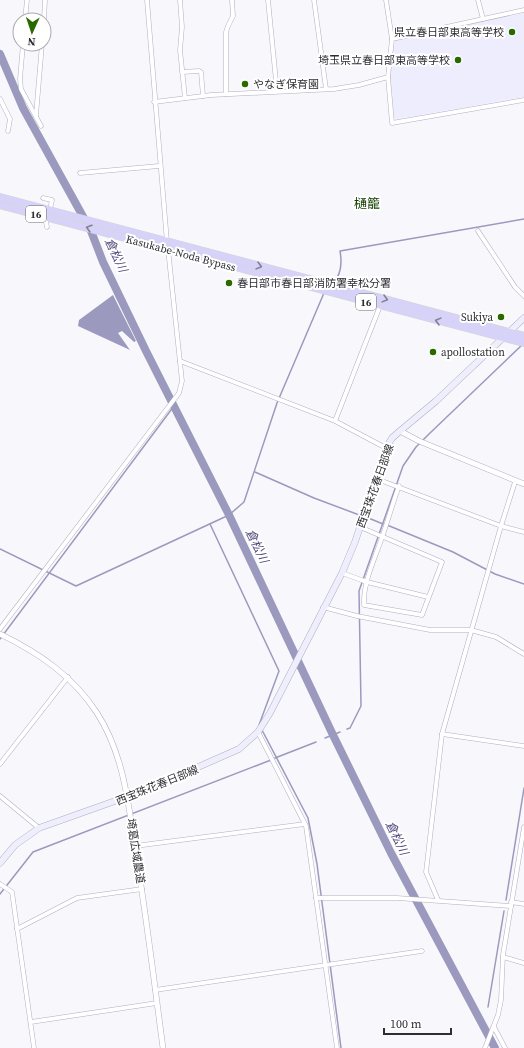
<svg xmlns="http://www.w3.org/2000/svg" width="524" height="1048" font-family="'Source Serif 4','Noto Sans JP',serif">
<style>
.built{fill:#eeedfe}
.water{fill:#9c99be}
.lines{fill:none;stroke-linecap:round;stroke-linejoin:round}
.stream{stroke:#9c99be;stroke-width:1.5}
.river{stroke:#9c99be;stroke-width:8}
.minor-casing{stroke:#b0aec2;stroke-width:5}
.tertiary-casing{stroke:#b0aec2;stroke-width:6}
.secondary-casing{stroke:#b0aec2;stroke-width:7}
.trunk-casing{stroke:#d5d5d6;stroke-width:8}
.minor{stroke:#fff;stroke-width:4}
.tertiary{stroke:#fff;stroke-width:5}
.secondary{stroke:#efeefd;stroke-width:6}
.trunk{stroke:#d6d2f8;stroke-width:7}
.oneway{stroke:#828096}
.poi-dot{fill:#286a00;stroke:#fff;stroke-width:1.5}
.labels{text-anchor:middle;stroke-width:4;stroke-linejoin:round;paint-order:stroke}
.shield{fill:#fff;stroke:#6c6c71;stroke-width:1}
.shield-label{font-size:10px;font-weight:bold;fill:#2d2d34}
.poi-label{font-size:11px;fill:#2d2d34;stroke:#fff;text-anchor:end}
.street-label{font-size:11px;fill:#2d2d34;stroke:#fff}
.water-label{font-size:12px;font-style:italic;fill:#50487c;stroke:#fff}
.quarter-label{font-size:13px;fill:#143e00;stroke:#fff}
</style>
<rect width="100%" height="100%" fill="#f8f8fc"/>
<path class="built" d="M524 13V97L397 119 394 118 390 76 394 43 396 40Z"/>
<path class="water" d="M113 295 136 341 134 342 122 331 118 333 130 350 78 326 79 320Z"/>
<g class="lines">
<g class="stream">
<path d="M333 283C341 275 342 262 340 251L524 219"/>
<path d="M255 472 314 498 362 516"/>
<path d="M366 517 383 524"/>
<path d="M210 524 279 671 259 725"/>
<path d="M387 525 453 552 495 574 524 584"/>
<path d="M0 549 76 586 229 515 244 502 277 403 324 293"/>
<path d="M0 639 174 406"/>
<path d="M347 729 350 728 361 706 359 591 403 466 416 447 429 434 523 344"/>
<path d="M262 730 308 818 317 864 341 1048"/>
<path d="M325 738 340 732"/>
<path d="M275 758 316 742"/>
<path d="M0 894 33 852 271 760"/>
<path d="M506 900 524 788"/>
<path d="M488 1007 504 911"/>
</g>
<path class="river" d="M0 54 23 108 91 231 103 262 146 351 229 515 333 735 391 853 495 1048"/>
<defs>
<g id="minor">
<path d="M147 0 167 242"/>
<path d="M180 0 182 27 180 50 185 98"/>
<path d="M268 0 277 91"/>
<path d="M314 0 326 89"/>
<path d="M386 0 392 39 388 77 392 123 524 100"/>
<path d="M478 0 483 19"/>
<path d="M25 20 27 0"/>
<path d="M44 20 45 0"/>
<path d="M392 39 524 10"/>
<path d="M23 44 20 79 21 89 41 126"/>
<path d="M182 72 199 71 201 72 203 96"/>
<path d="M226 94V32L228 26 233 16 232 0"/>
<path d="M0 99 10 119 8 131"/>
<path d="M154 102 211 95 334 89 359 85 388 77"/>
<path d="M36 115 42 44"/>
<path d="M80 173 159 166"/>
<path d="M43 198 52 200 51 205"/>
<path d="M46 222 47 227"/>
<path d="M478 231 515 287 524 296"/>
<path d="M180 361 335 421 386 448"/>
<path d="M335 421 380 306"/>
<path d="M377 479 501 526 524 532"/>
<path d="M360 527 442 562 422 615 364 605C363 584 373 563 380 543 387 524 392 505 399 486"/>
<path d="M342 573 367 582 428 597"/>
<path d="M323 607 357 616 430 630H471L496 637 524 654"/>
<path d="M0 629 179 393 182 381 168 249"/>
<path d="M258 732 306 826 337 1048"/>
<path d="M442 734 524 746"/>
<path d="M0 764 68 677"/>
<path d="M0 796 39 828"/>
<path d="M135 846 305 824"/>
<path d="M0 884 12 892 34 1048"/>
<path d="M316 898H397L511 906"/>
<path d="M438 900 426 872 442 734 501 526 515 482"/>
<path d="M511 902 524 904"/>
<path d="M17 929 77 898 142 889"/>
<path d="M503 957 524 963"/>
<path d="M155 990 422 951"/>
<path d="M31 1022 157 1003"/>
<path d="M494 1027 505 1048"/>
<path d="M485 1048 498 1015 501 1000 503 955 524 827"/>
</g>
<g id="tertiary">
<path d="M400 431 419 441 524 484"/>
<path d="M0 634C39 653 73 676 97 713 123 753 128 801 135 847 146 913 154 981 163 1048"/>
</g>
<path id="secondary" d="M0 863 15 845 39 828 146 790 239 749 258 732 270 713 342 573 355 542 386 448 392 438 400 431 436 401 524 318"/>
<g id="trunk">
<path d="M0 197 524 336"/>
<path d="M0 205 524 343"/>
</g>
</defs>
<use href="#minor" class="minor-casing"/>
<use href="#tertiary" class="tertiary-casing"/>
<use href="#secondary" class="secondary-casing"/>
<use href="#trunk" class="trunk-casing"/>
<use href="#minor" class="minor"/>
<use href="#tertiary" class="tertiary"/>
<use href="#secondary" class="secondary"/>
<use href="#trunk" class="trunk"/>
</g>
<defs><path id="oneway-chevron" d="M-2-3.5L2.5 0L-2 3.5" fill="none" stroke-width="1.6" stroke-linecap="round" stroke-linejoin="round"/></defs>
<g class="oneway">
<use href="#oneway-chevron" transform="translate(89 228) rotate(-164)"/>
<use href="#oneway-chevron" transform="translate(259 266) rotate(15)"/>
<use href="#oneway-chevron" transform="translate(385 299) rotate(15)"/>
<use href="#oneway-chevron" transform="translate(438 321) rotate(-165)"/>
</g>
<g class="poi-dot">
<circle cx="512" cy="32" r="4"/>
<circle cx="458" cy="60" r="4"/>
<circle cx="245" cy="84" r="4"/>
<circle cx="229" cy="283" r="4"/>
<circle cx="501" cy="317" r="4"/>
<circle cx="433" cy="352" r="4"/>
</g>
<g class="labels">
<g class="shield">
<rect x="26" y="206" width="20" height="16" rx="3"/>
<rect x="356" y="294" width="20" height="16" rx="3"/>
</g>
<g class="shield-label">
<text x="36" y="218">16</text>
<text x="366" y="306">16</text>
</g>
<g class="poi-label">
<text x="504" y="36">県立春日部東高等学校</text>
<text x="450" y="64">埼玉県立春日部東高等学校</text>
<text x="253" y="88" text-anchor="start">やなぎ保育園</text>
<text x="237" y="287" text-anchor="start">春日部市春日部消防署幸松分署</text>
<text x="493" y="321">Sukiya</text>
<text x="441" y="356" text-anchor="start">apollostation</text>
</g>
<g class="street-label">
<text transform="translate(181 253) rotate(15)" y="4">Kasukabe-Noda Bypass</text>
<text transform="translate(375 486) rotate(-70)" y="4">西宝珠花春日部線</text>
<text transform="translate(157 785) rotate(-22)" y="4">西宝珠花春日部線</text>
<text transform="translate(136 851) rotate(81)" y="4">埼葛広域農道</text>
</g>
<g class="water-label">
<text transform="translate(116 255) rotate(65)" y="4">倉松川</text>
<text transform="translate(257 546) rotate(64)" y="4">倉松川</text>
<text transform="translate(397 838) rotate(64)" y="4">倉松川</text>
</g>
<g class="quarter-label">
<text x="367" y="208">樋籠</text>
</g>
</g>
<g transform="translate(32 32) rotate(183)"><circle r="19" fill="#ffffff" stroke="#ababae"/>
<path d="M0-3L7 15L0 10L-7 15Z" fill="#286a00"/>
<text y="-6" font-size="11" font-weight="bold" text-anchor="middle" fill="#2d2d34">N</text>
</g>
<path d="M384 1028v6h67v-6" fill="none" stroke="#2d2d34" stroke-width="2"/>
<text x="390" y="1028" font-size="12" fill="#2d2d34" stroke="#ffffff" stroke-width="3" paint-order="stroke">100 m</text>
</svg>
